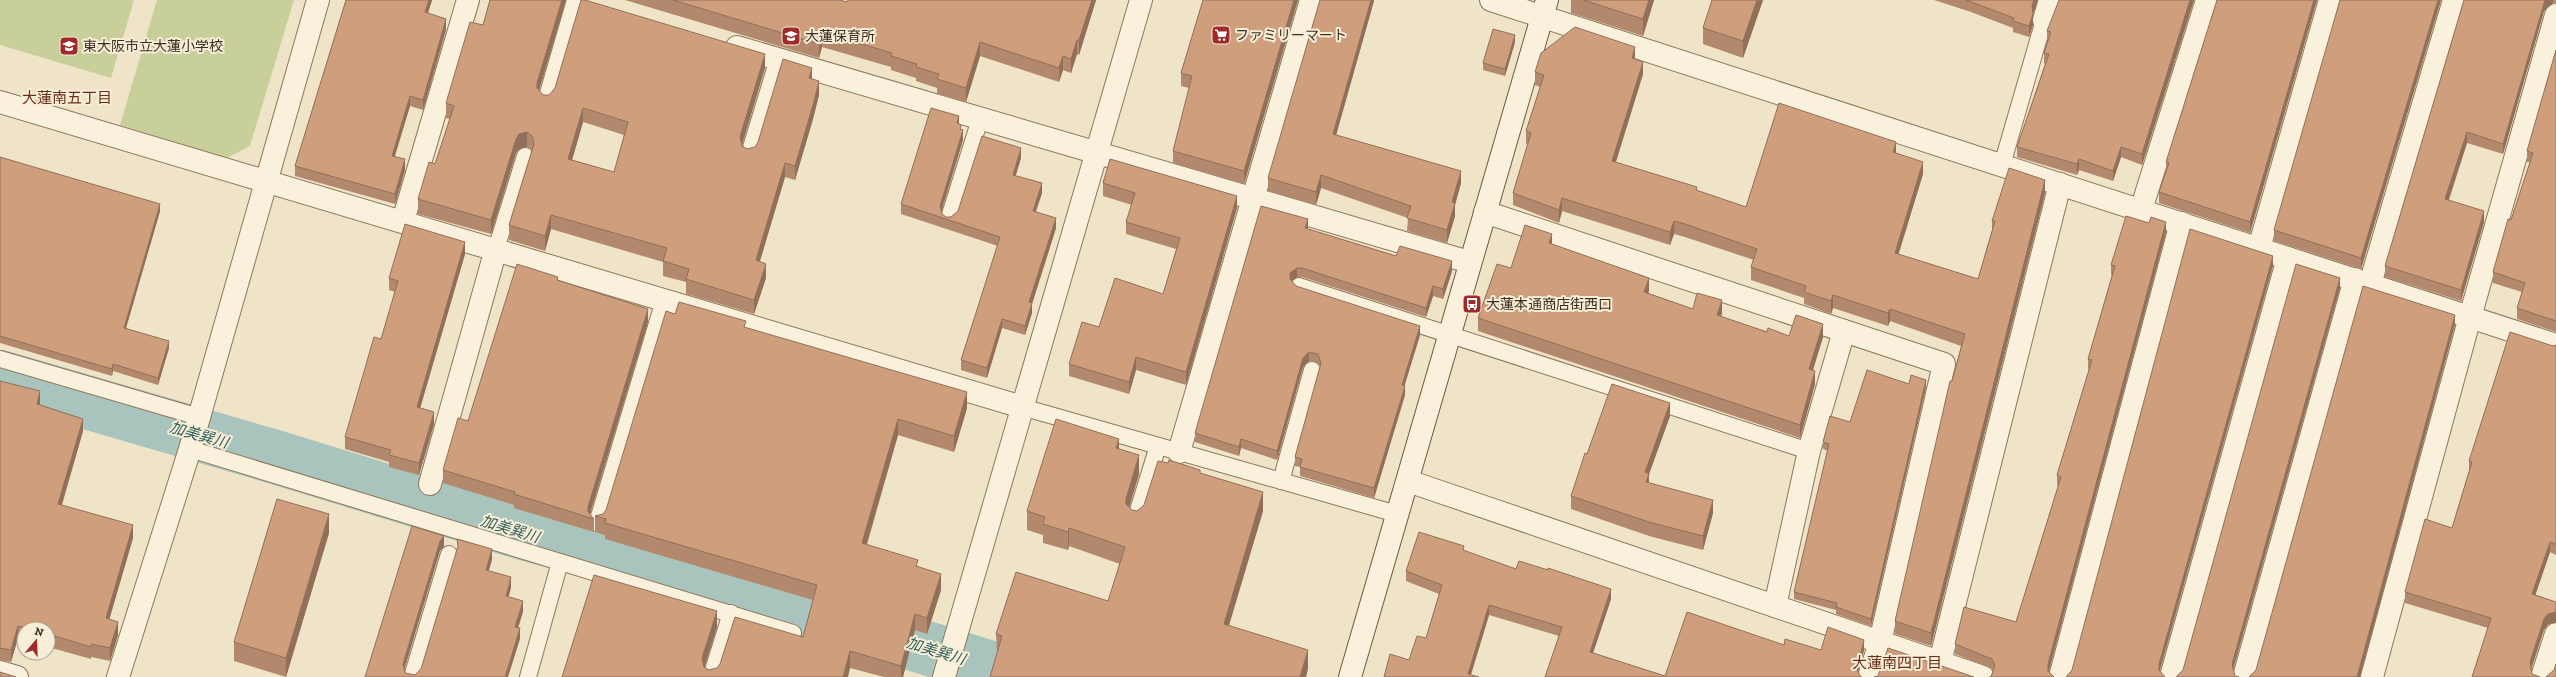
<svg xmlns="http://www.w3.org/2000/svg" width="2556" height="677" font-family="'Zilla Slab','Noto Sans JP',serif">
<style>
.green{fill:#c9cf9b}
.lines{fill:none;stroke-linecap:round;stroke-linejoin:round}
.river{stroke:#a9c4bc;stroke-width:54}
.lane-casing{stroke:#8d765c;stroke-width:18}
.street-casing{stroke:#8d765c;stroke-width:24}
.secondary-casing{stroke:#6f573f;stroke-width:24}
.lane{stroke:#faf1dc;stroke-width:16}
.street{stroke:#faf1dc;stroke-width:22}
.secondary{stroke:#faf1dc;stroke-width:22}
.wall{fill:#b2896c;fill-rule:evenodd}
.shaded-wall{fill:#916f58}
.building{fill:#cf9f7d;stroke:#916f58;fill-rule:evenodd}
.labels{text-anchor:middle;stroke-width:4;stroke-linejoin:round;paint-order:stroke}
.poi-label{font-size:14px;fill:#3d2e20;stroke:#f7eed8;text-anchor:start}
.neighbourhood-label{font-size:15px;fill:#6b2e1e;stroke:#f7eed8}
.water-label{font-size:15px;font-style:italic;fill:#2f5d5a;stroke:#f7eed8}
</style>
<rect width="100%" height="100%" fill="#f0e4c8"/>
<g class="green">
<path d="M0 0H134L111 78 0 45Z"/>
<path d="M157 0H294L250 146 227 158 120 125Z"/>
</g>
<g class="lines">
<path class="river" d="M0 377 275 457 516 531 852 625 1020 677"/>
<defs>
<g id="lane">
<path d="M546 100 575 0"/>
<path d="M749 154 778 59"/>
<path d="M2002 165 2044 20"/>
<path d="M949 218 980 119"/>
<path d="M496 249 525 156"/>
<path d="M1299 286 1809 451"/>
<path d="M0 359 199 417"/>
<path d="M1022 407 1397 514"/>
<path d="M190 449 793 633"/>
<path d="M1281 481 1312 370"/>
<path d="M1135 520 1158 446"/>
<path d="M597 523 664 300"/>
<path d="M412 677 449 554"/>
<path d="M528 677 560 562"/>
<path d="M711 677 731 613"/>
</g>
<g id="street">
<path d="M1491 0 2556 345"/>
<path d="M2044 20 2050 0"/>
<path d="M737 47 1469 262"/>
<path d="M0 102 1022 407"/>
<path d="M2141 210 2207 0"/>
<path d="M1485 212 1944 364 1880 642 1869 677"/>
<path d="M403 221 468 0"/>
<path d="M2259 248 2330 0"/>
<path d="M2370 284 2454 0"/>
<path d="M1179 452 1311 0"/>
<path d="M1408 481 1983 677"/>
<path d="M430 484 496 249"/>
<path d="M1775 606 1809 451 1844 331"/>
<path d="M1940 662 2060 184"/>
<path d="M0 672 17 677"/>
<path d="M118 677 190 449 318 0"/>
<path d="M944 677 1141 0"/>
<path d="M2060 677 2181 223"/>
<path d="M2171 677 2288 258"/>
<path d="M2244 677 2355 279"/>
<path d="M2372 677 2470 317 2556 15"/>
<path d="M2542 677 2556 634"/>
</g>
<path id="secondary" d="M1350 677 1547 0"/>
</defs>
<use href="#lane" class="lane-casing"/>
<use href="#street" class="street-casing"/>
<use href="#secondary" class="secondary-casing"/>
<use href="#lane" class="lane"/>
<use href="#street" class="street"/>
<use href="#secondary" class="secondary"/>
</g>
<g class="wall">
<path d="M346 0H432L428 13 446 30 423 110 410 106 394 156 405 170 395 204 295 176V166Z"/>
<path d="M490 0H566L539 90 543 95H549L765 68 742 145 747 149 755 147 812 79 819 95 813 119 795 180 785 177 760 261 766 278 754 314 686 294V282L663 276V262L551 229 545 251 509 240V225L532 150 527 147 519 149 516 153 491 234 418 214V199L435 164 450 119 446 118V103L483 25ZM583 122 624 135 614 172 572 160Z"/>
<path d="M625 0H840L847 2 848 0H1096L1079 55 1077 54 1071 73 1063 70 1059 82 980 56 966 102 937 94V88L916 81V78L891 70V67L822 47 819 58Z"/>
<path d="M1203 0H1298L1244 184 1173 163V151L1189 88 1181 86V73Z"/>
<path d="M1374 0 1336 135 1461 183 1455 205V216L1447 243 1407 231 1408 218 1321 188 1316 205 1268 191V178Z"/>
<path d="M1571 0H1654L1643 36 1571 13Z"/>
<path d="M1763 0 1743 58 1703 44V28Z"/>
<path d="M1934 0H2038L2033 14V25L2029 37 2013 32V28L1971 12Z"/>
<path d="M2194 0 2142 165 2121 157 2113 181 2079 170 2077 175 2017 157V147L2045 64 2044 63V53L2048 42H2047V31Z"/>
<path d="M2217 0H2317L2250 233 2159 203V192L2166 172V162Z"/>
<path d="M2441 0 2361 269 2274 241V230Z"/>
<path d="M2464 0H2556V4L2553 3 2544 11 2503 154 2467 143 2449 200 2484 222 2461 301 2385 277V266Z"/>
<path d="M1515 42 1505 76 1483 70V63Z"/>
<path d="M2556 50V332L2517 319V308L2522 292 2493 283V272L2511 220 2530 162H2527V151Z"/>
<path d="M1635 59 1643 74 1616 162 1697 191 1746 207 1896 153 1923 174 1898 254 1978 279 1992 231V221L2045 193 1931 646 1895 634V621L1952 381 1961 346 1890 321 1888 326 1833 308 1831 314 1804 304V298L1751 280V267L1754 260 1685 237 1674 234 1670 245 1562 211 1559 223 1513 205V193L1528 145 1526 144V131L1540 87 1535 85V72Z"/>
<path d="M959 124 961 129 963 140 941 211 942 214 946 217H951L1021 158 1015 176 1042 193 1036 211 1056 228 1032 304V313L1025 335 1002 328 987 378 961 370V360L998 246 901 214V204Z"/>
<path d="M0 157 160 211 126 328 169 348 158 385 113 371 112 376 0 343Z"/>
<path d="M1103 183 1237 208 1186 385 1136 370 1129 394 1069 376V364L1099 327 1163 294 1176 249 1126 234V222L1132 205 1103 196Z"/>
<path d="M1308 228V229L1396 256 1452 271 1443 299 1433 296 1426 317 1302 277H1297L1292 281 1296 286 1420 335 1404 386 1405 395 1374 498 1300 476V467L1295 466V457L1320 368 1318 363 1309 361 1303 367 1277 460 1241 448 1239 456 1195 442V433Z"/>
<path d="M2166 232 2049 671 1991 677 1993 671 1992 669 1955 654V644L2016 622 2058 486 2057 485V475L2089 369H2088V359L2112 275H2111V265Z"/>
<path d="M1552 244 1649 291 1648 293 1693 309 1722 313 1721 317 1767 332 1789 336 1823 337 1813 370 1815 384 1800 438 1478 331V318L1511 268Z"/>
<path d="M465 254 420 408 434 424 419 475 389 467V462L345 449V437L381 339 395 292 389 290V278Z"/>
<path d="M558 280 648 322 590 514 594 519V532L514 508V505L443 483V470L468 421Z"/>
<path d="M675 314 746 328 967 408 954 452 898 435 867 545 918 566 941 590 927 634 915 630 903 677H884L850 668 562 677 717 627 704 667 709 670 717 668 803 637 813 600 605 539V535L595 532V516L603 514 606 510Z"/>
<path d="M2556 345V555L2550 552 2535 595 2556 602V623L2548 624 2544 630 2472 677 2488 628 2405 603V592L2452 528 2469 471V461L2553 346Z"/>
<path d="M0 381 40 404V405L83 431 62 505 133 538 109 619 118 635 110 661 91 657V659L48 647V629H24V640L18 638 11 662 0 660Z"/>
<path d="M1909 384 1926 387 1871 626 1836 614V610L1794 599V592L1828 451 1823 449V442L1850 422Z"/>
<path d="M1670 416 1649 474V483L1713 513 1703 550 1649 536 1571 509V496L1587 454Z"/>
<path d="M1119 449 1139 474 1129 507 1132 510 1137 511 1200 473 1263 511 1229 625 1308 668 1306 677H990L997 653 996 634 1108 601 1120 564 1069 546 1068 550 1043 543V535L1027 530V511Z"/>
<path d="M329 533 286 677 234 661V642Z"/>
<path d="M1464 551 1516 569 1611 599 1593 653 1665 676 1784 645 1821 650H1864L1858 673 1860 676 1545 677 1559 636 1489 615 1471 675 1409 660 1426 638 1439 594 1406 581V571Z"/>
</g>
<g class="shaded-wall">
<path d="M429 0H432L425 22V12Z"/>
<path d="M562 0H566L537 97V83Z"/>
<path d="M1092 0H1096L1079 55V40Z"/>
<path d="M1294 0H1298L1244 184V171Z"/>
<path d="M1371 0H1374V1L1333 146V134Z"/>
<path d="M1649 0H1654L1643 36V19Z"/>
<path d="M1757 0H1763L1743 58V41Z"/>
<path d="M2034 0H2038L2033 14V25L2029 37V26L2032 6Z"/>
<path d="M2190 0H2194L2142 165V154Z"/>
<path d="M2314 0H2317L2250 233V222Z"/>
<path d="M2438 0H2441L2361 269V258Z"/>
<path d="M2544 0H2553V3L2544 11 2503 154V144Z"/>
<path d="M446 19V30L423 110V100Z"/>
<path d="M822 32V47L819 58V44Z"/>
<path d="M1515 35V42L1505 76V69Z"/>
<path d="M1077 40V54L1071 73V59Z"/>
<path d="M980 42V56L966 102V88Z"/>
<path d="M1635 47V60L1632 58Z"/>
<path d="M765 54V68L740 151V137Z"/>
<path d="M1063 56V70L1059 82V68Z"/>
<path d="M1643 62V74L1612 174V161Z"/>
<path d="M812 68V82L809 78Z"/>
<path d="M819 81V95L813 119 795 180V166Z"/>
<path d="M410 96V106L392 166V156Z"/>
<path d="M583 108V122L568 174V159Z"/>
<path d="M959 116V126L957 123Z"/>
<path d="M963 130V140L940 216V206Z"/>
<path d="M527 132V147L519 149 516 153 491 234V220L516 139 519 134Z"/>
<path d="M2467 132V143L2445 210V199Z"/>
<path d="M1896 142V155L1893 152Z"/>
<path d="M2121 147V157L2113 181V171Z"/>
<path d="M1021 148V158L1013 185V175Z"/>
<path d="M405 159V170L395 204V194Z"/>
<path d="M2079 159V170L2077 175V164Z"/>
<path d="M1923 162V174L1895 266V253Z"/>
<path d="M785 163V177L756 274V260Z"/>
<path d="M1461 171V183L1455 205V216L1447 243V230L1452 202Z"/>
<path d="M1321 175V188L1316 205V192Z"/>
<path d="M2045 180V193L1931 646V633Z"/>
<path d="M1042 183V193L1033 220V211Z"/>
<path d="M1237 196V208L1186 385V372Z"/>
<path d="M1562 198V211L1559 223V210Z"/>
<path d="M160 204V211L124 335V328Z"/>
<path d="M2484 211V222L2461 301V290Z"/>
<path d="M551 215V229L545 251V236Z"/>
<path d="M1056 218V228L1032 304V313L1025 335V326L1029 302Z"/>
<path d="M1308 219V228L1305 238V228Z"/>
<path d="M1674 221V234L1670 245V232Z"/>
<path d="M2166 222V232L2048 674V664Z"/>
<path d="M1552 234V247L1549 243Z"/>
<path d="M465 242V254L417 419V407Z"/>
<path d="M2273 256V266L2159 674V664Z"/>
<path d="M1452 261V271L1443 299V289Z"/>
<path d="M766 264V278L754 314V300Z"/>
<path d="M1297 268V277L1290 283V273Z"/>
<path d="M1649 278V291L1644 305V292Z"/>
<path d="M2340 278V288L2232 674V664Z"/>
<path d="M1433 286V296L1426 317V308Z"/>
<path d="M1833 295V308L1831 314V301Z"/>
<path d="M1722 300V313L1717 328V315Z"/>
<path d="M648 309V322L589 517H588V507Z"/>
<path d="M1890 309V321L1888 326V313Z"/>
<path d="M2455 315V325L2360 677H2357Z"/>
<path d="M1002 319V328L987 378V368Z"/>
<path d="M1823 324V337L1809 382V369Z"/>
<path d="M1420 326V335L1402 394V385Z"/>
<path d="M169 341V348L158 385V378Z"/>
<path d="M1309 352V361L1303 367 1277 460V451L1303 358Z"/>
<path d="M1136 357V370L1129 394V382Z"/>
<path d="M113 364V371L112 376V369Z"/>
<path d="M1815 371V384L1800 438V425Z"/>
<path d="M1926 380V387L1871 626V619Z"/>
<path d="M1405 386V395L1374 498V488Z"/>
<path d="M40 391V404L37 417V404Z"/>
<path d="M967 392V408L954 452V436Z"/>
<path d="M1670 403V416L1649 474V487L1646 482 1645 472Z"/>
<path d="M434 412V424L419 475V463Z"/>
<path d="M83 419V431L58 517V504Z"/>
<path d="M898 419V435L862 559V543Z"/>
<path d="M1119 439V457L1116 448Z"/>
<path d="M1241 439V448L1239 456V447Z"/>
<path d="M1139 455V474L1126 518V499Z"/>
<path d="M1263 492V511L1224 642V624Z"/>
<path d="M1713 500V513L1703 550V536Z"/>
<path d="M329 514V533L286 677V658Z"/>
<path d="M133 525V538L106 631V618Z"/>
<path d="M1069 528V546L1068 550V532Z"/>
<path d="M444 536V546L440 551 403 674V664L440 541Z"/>
<path d="M2550 542V552L2532 605V594Z"/>
<path d="M492 549V560L486 580V570Z"/>
<path d="M941 574V590L927 634V618Z"/>
<path d="M511 577V588L506 606V596Z"/>
<path d="M1611 589V599L1590 662V652Z"/>
<path d="M523 601V612L515 638V627Z"/>
<path d="M1489 605V615L1470 677 1468 674Z"/>
<path d="M717 611V627L702 675V658Z"/>
<path d="M2556 612V623L2548 624 2544 630 2530 673V662L2544 619 2548 614Z"/>
<path d="M915 614V630L903 677H901V666Z"/>
<path d="M118 622V635L110 661V648Z"/>
<path d="M18 626V638L11 662V650Z"/>
<path d="M520 628V639L508 677H505Z"/>
<path d="M1864 640V650L1857 677V669Z"/>
<path d="M1308 650V668L1306 677H1300Z"/>
<path d="M850 651V668L848 677H843Z"/>
</g>
<g class="building">
<path d="M346 0H429L425 12 446 19 423 100 410 96 392 156 405 159 395 194 295 166Z"/>
<path d="M490 0H562L537 83V88L543 95H549L555 88 581 0H585L765 54 740 137 742 146 747 149 755 147 758 142 783 59 812 68 809 78 819 81 813 105 795 166 785 163 756 260 766 264 754 300 686 279 689 269 663 261 667 248 551 215 545 236 509 225 534 144 532 136 527 132 519 134 516 139 491 220 418 199 429 162 435 164 454 106 446 103 470 22 483 25ZM583 108 628 122 614 172 568 159Z"/>
<path d="M673 0H840L847 2 848 0H1092L1079 40H1077L1071 59 1063 56 1059 68 980 42 966 88 937 79 939 74 916 67 917 64 891 56 892 53 822 32 819 44Z"/>
<path d="M1203 0H1294L1244 171 1173 151 1192 76 1181 73Z"/>
<path d="M1320 0H1371L1333 134 1461 171 1452 202 1455 203 1447 230 1407 218 1411 206 1321 175 1316 192 1268 178Z"/>
<path d="M1583 0H1649L1643 19Z"/>
<path d="M1712 0H1757L1743 41 1703 28Z"/>
<path d="M1966 0H2034L2032 6 2033 14 2029 26 2013 21 2014 18Z"/>
<path d="M2059 0H2190L2142 154 2121 147 2113 171 2079 159 2077 164 2017 147 2049 54 2044 53 2051 32 2047 31Z"/>
<path d="M2217 0H2314L2250 222 2159 192 2169 163 2166 162Z"/>
<path d="M2340 0H2438L2361 258 2274 230Z"/>
<path d="M2464 0H2545L2503 144 2467 132 2445 199 2484 211 2461 290 2385 266Z"/>
<path d="M1575 27 1635 47 1632 58 1643 62 1612 161 1697 187 1696 190 1746 207 1779 103 1896 142 1893 152 1923 162 1895 253 1978 279 1995 221H1992L2009 168 2045 180 1931 633 1895 621 1950 381H1952L1965 334 1890 309 1888 313 1833 295 1831 301 1804 292 1806 286 1751 267 1757 249 1685 224 1674 221 1670 232 1562 198 1559 210 1513 193 1531 133 1526 131 1544 75 1535 72 1541 53Z"/>
<path d="M1493 29 1515 35 1505 69 1483 63Z"/>
<path d="M2556 50V321L2517 308 2525 283 2493 272 2508 219 2511 220 2533 153 2527 151Z"/>
<path d="M931 108 959 116 957 123 961 125 960 129 963 130 940 206 942 214 946 217H951L958 211 982 136 1021 148 1013 175 1042 183 1033 211 1056 218 1029 302 1032 303 1025 326 1002 319 987 368 961 360 1000 237 901 204Z"/>
<path d="M0 157 160 204 124 328 169 341 158 378 113 364 112 369 0 336Z"/>
<path d="M1110 159 1237 196 1186 372 1136 357 1129 382 1069 364 1082 322 1099 327 1115 278 1163 294 1180 238 1126 222 1135 193 1103 183Z"/>
<path d="M1261 206 1308 219 1305 228 1396 256 1400 246 1452 261 1443 289 1433 286 1426 308 1302 268H1297L1290 273V279L1296 286 1420 326 1402 385 1405 386 1374 488 1300 467 1302 459 1295 457 1321 363 1318 354 1309 352 1303 358 1277 451 1241 439 1239 447 1195 433Z"/>
<path d="M2126 216 2149 223 2151 217 2166 222 2048 664V671L2054 677H1989H1991L1995 665 1992 659 1955 644 1964 607 2016 622 2061 477 2057 475 2092 360 2088 359 2115 266 2111 265Z"/>
<path d="M405 224 465 242 417 407 434 412 419 463 389 455 391 450 345 437 374 337 381 339 398 281 389 278Z"/>
<path d="M1525 225 1552 234 1549 243 1649 278 1644 292 1693 309 1697 293 1722 300 1717 315 1767 332 1768 328 1789 336 1796 315 1823 324 1809 369 1815 371 1800 425 1478 318 1497 264 1511 268Z"/>
<path d="M2190 229 2273 256 2159 664V670L2165 677H2066L2072 670Z"/>
<path d="M517 264 558 277 557 280 648 309 588 507V512L594 519 514 494 515 492 443 470 458 418 468 421Z"/>
<path d="M2296 264 2340 278 2232 664 2235 676 2239 677H2176L2183 670Z"/>
<path d="M2363 286 2455 315 2357 677H2249L2256 670Z"/>
<path d="M679 302 746 321 744 327 967 392 954 436 898 419 862 543 918 560 916 566 941 574 927 618 915 614 901 666 850 651 843 677H562L594 575 717 611 702 658 704 667 709 670 717 668 720 664 735 617 803 637 817 585 605 523 606 519 595 516 603 514 606 510 666 311 675 314Z"/>
<path d="M2510 332 2553 346 2556 345V544L2550 542 2532 594 2556 602V612L2548 614 2544 619 2530 662 2532 674 2540 677H2472L2491 618 2405 592 2425 519 2452 528 2472 462 2469 461Z"/>
<path d="M1867 370 1909 384 1911 375 1926 380 1871 619 1836 607 1837 603 1794 592 1829 444 1823 442 1830 416 1850 422Z"/>
<path d="M0 381 40 391 37 404 83 419 58 504 133 525 106 618 118 622 110 648 91 644V647L48 634V629H30L18 626 11 650 0 648Z"/>
<path d="M1612 384 1670 403 1645 472 1649 474 1646 482 1713 500 1703 536 1649 522 1571 496 1585 453 1587 454Z"/>
<path d="M1056 419 1119 439 1116 448 1139 455 1126 499V504L1132 510 1137 511 1144 505 1158 461 1168 463 1169 460 1200 470V473L1263 492 1224 624 1308 650 1300 677H990L1002 636 996 634 1016 572 1108 601 1125 547 1069 528 1068 532 1043 524 1045 517 1027 511Z"/>
<path d="M277 499 329 514 286 658 234 642Z"/>
<path d="M412 526 444 536 440 541 403 664 405 673 415 675 421 669 458 546 457 539 492 549 486 570 511 577 506 596 523 601 515 627 520 628 505 677H365Z"/>
<path d="M1419 532 1464 546 1463 550 1516 569 1519 561 1548 570V568L1611 589 1590 652 1665 676 1687 612 1784 645 1785 639 1821 650 1828 627 1864 640 1857 669 1860 676 1862 677H1545L1562 627 1489 605 1468 674 1479 677H1384L1390 654 1409 660 1417 636 1426 638 1442 585 1406 571Z"/>
<path d="M1888 648 1974 677H1874L1878 676Z"/>
<path d="M2556 664V677H2546L2554 670Z"/>
<path d="M0 672 16 677H0Z"/>
</g>
<defs>
<symbol id="supermarket-square" viewBox="-11 -11 22 22"><rect x="-9" y="-9" width="18" height="18" rx="4" fill="#9e2a2b" stroke="#f7eed8"/><path d="M-6-5.5h2.5l.6 2H6L4.5 2H-2.5L-4.4-4H-6ZM-1.5 3.2a1.3 1.3 0 1 0 .1 0ZM3 3.2a1.3 1.3 0 1 0 .1 0Z" fill="#fff"/></symbol>
<symbol id="school-square" viewBox="-11 -11 22 22"><rect x="-9" y="-9" width="18" height="18" rx="4" fill="#9e2a2b" stroke="#f7eed8"/><path d="M0-5L7-2L0 1L-7-2ZM-4 1L0 2.5L4 1V4Q0 6-4 4Z" fill="#fff"/></symbol>
<symbol id="bus-square" viewBox="-11 -11 22 22"><rect x="-9" y="-9" width="18" height="18" rx="4" fill="#9e2a2b" stroke="#f7eed8"/><path d="M-5-6H5V4H4V6H2V4H-2V6H-4V4H-5ZM-3.5-4V0h7V-4ZM-3.5 1.2v1.5H-2V1.2ZM2 1.2v1.5H3.5V1.2Z" fill="#fff"/></symbol>
</defs>
<g fill-rule="evenodd">
<use href="#supermarket-square" x="1210" y="24" width="22" height="22"/>
<use href="#school-square" x="780" y="25" width="22" height="22"/>
<use href="#school-square" x="58" y="35" width="22" height="22"/>
<use href="#bus-square" x="1461" y="293" width="22" height="22"/>
</g>
<g class="labels">
<g class="poi-label">
<text x="1235" y="40">ファミリーマート</text>
<text x="805" y="41">大蓮保育所</text>
<text x="83" y="51">東大阪市立大蓮小学校</text>
<text x="1486" y="309">大蓮本通商店街西口</text>
</g>
<g class="neighbourhood-label">
<text x="67" y="103">大蓮南五丁目</text>
<text x="1897" y="668">大蓮南四丁目</text>
</g>
<g class="water-label">
<text transform="translate(199 435) rotate(16)" y="5">加美巽川</text>
<text transform="translate(510 529) rotate(17)" y="5">加美巽川</text>
<text transform="translate(936 651) rotate(17)" y="5">加美巽川</text>
</g>
</g>
<g transform="translate(36 641) rotate(19)"><circle r="19" fill="#f7eed8" stroke="#ada18e"/>
<path d="M0-3L7 15L0 10L-7 15Z" fill="#9e2a2b"/>
<text y="-6" font-size="11" font-weight="bold" text-anchor="middle" fill="#3d2e20">N</text>
</g>
</svg>
